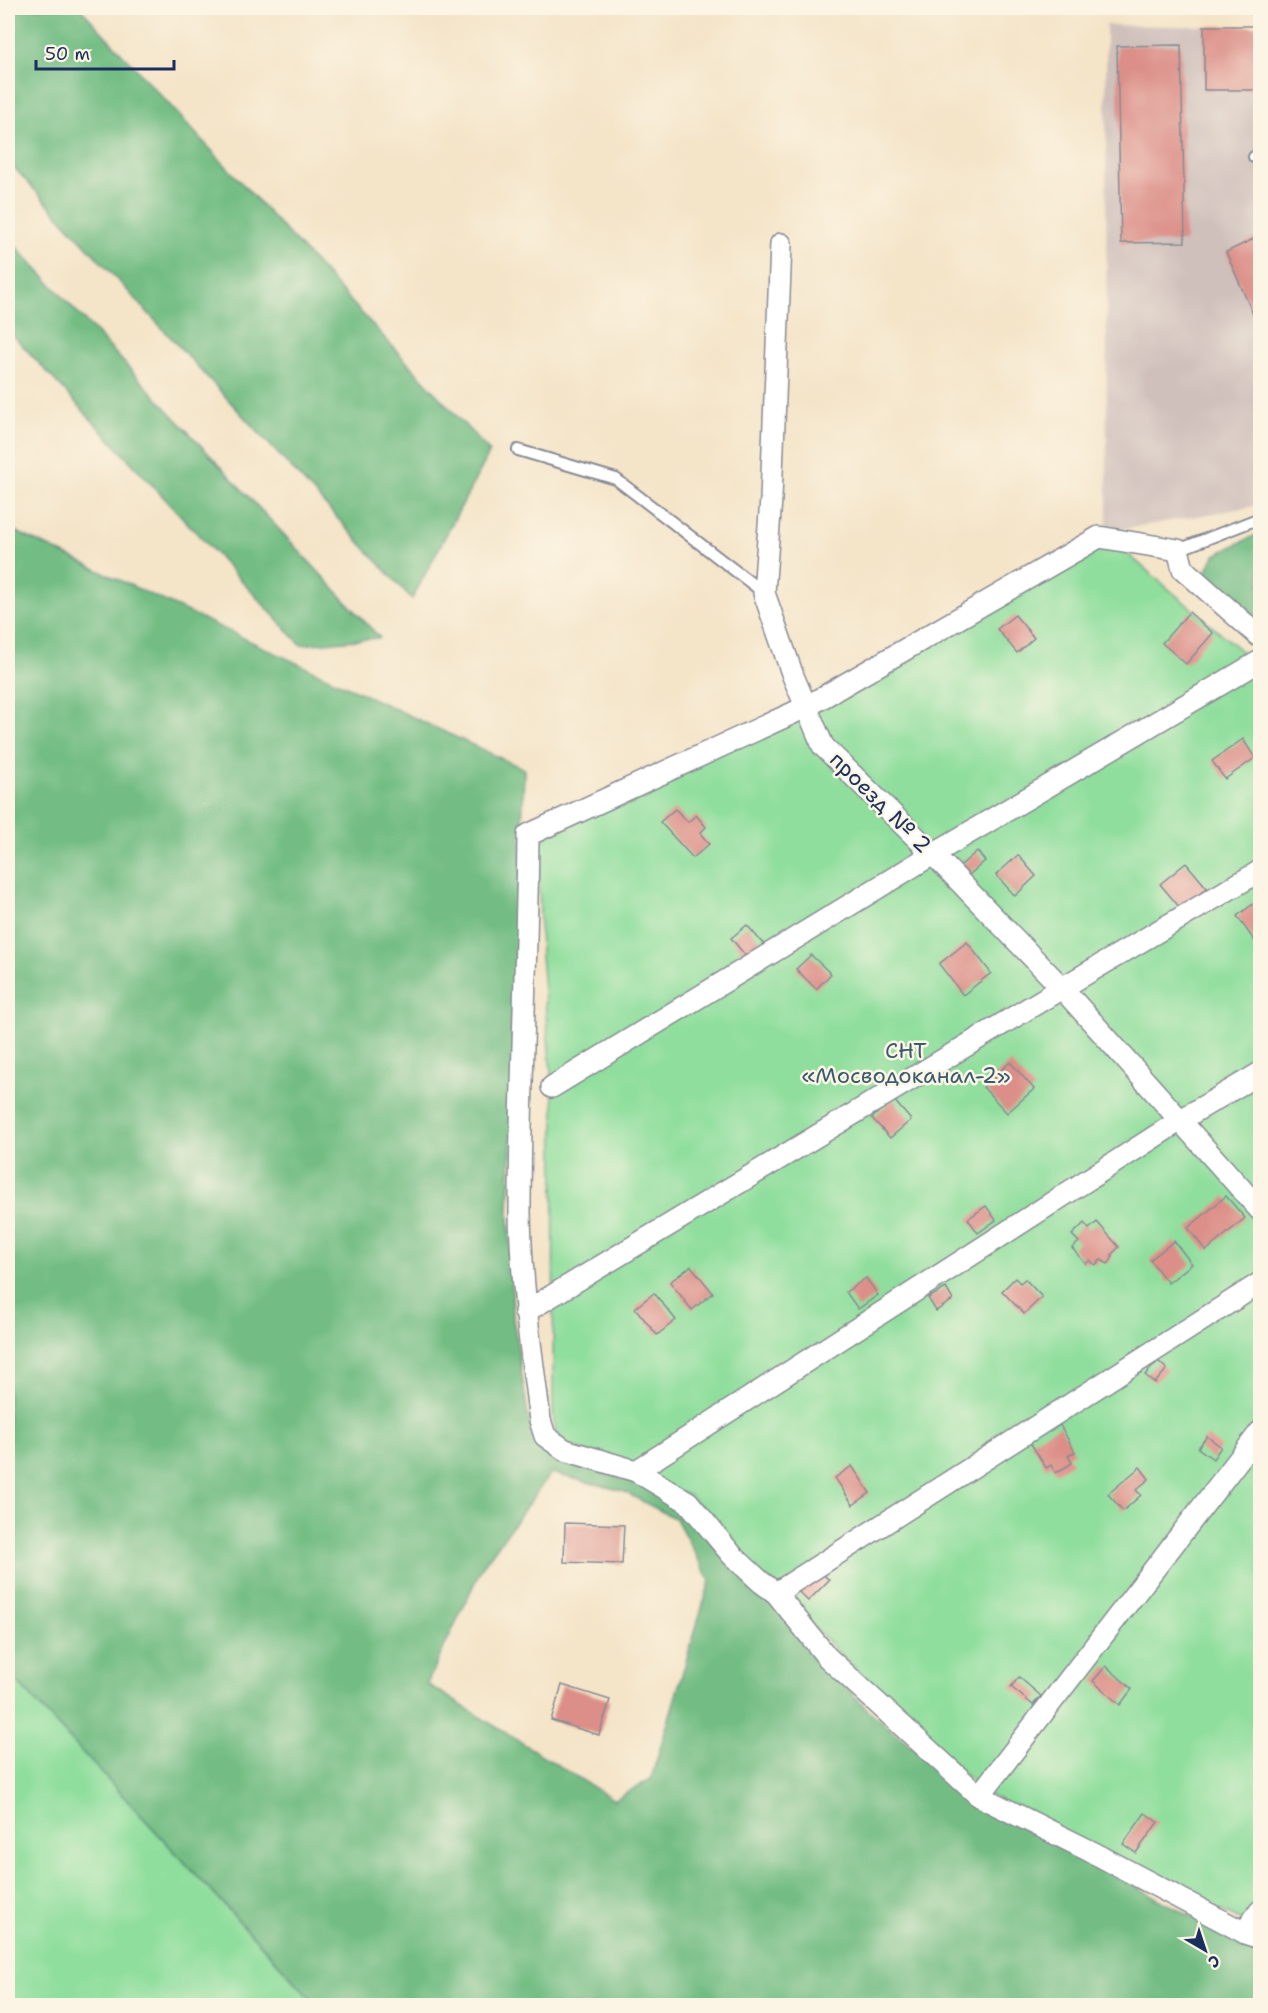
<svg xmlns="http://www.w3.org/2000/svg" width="1268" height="2013" font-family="'Shantell Sans',sans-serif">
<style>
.industrial{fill:#cfc0bb}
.green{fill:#8fde9d;stroke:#55867e;stroke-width:1.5}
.forest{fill:#73bd84;stroke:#477671;stroke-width:1.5;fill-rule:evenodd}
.building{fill:#dc8f88}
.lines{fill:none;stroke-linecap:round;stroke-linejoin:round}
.service-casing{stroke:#888a93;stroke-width:14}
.minor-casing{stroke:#888a93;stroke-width:24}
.service{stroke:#fff;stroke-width:10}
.minor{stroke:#fff;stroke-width:21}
.labels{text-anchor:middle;stroke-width:5;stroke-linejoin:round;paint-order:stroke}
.street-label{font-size:22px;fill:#1b2f5e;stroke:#fcf5e5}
.park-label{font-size:22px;fill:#385b6e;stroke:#fcf5e5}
</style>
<rect width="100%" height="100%" fill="#fcf5e5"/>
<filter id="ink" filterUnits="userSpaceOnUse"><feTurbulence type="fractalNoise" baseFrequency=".0167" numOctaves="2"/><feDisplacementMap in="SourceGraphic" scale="12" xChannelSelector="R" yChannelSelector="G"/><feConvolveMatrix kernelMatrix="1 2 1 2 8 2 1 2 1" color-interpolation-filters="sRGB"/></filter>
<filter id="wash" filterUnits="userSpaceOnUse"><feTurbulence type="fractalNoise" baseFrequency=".008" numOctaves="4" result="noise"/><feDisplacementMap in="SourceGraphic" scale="24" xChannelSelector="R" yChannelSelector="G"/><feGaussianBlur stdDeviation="1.35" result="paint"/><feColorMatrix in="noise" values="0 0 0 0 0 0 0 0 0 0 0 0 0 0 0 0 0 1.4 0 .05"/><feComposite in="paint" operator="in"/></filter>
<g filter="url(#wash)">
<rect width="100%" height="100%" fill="#f4e4c8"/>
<path class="industrial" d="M1106 25 1260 27V505L1107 532Z"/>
<g class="green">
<path d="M1096 548 1123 550 1260 667V1930L983 1792 833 1647 773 1582 757 1573 690 1496 568 1444 556 1433 553 1415 554 1107 541 955 538 843 554 832Z"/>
<path d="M8 1672 317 2005H8Z"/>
</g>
<g class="forest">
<path d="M8 8H80L490 452 412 599 8 161Z"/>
<path d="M8 238 380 638 301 645 8 330Z"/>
<path d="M8 528 524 769 509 1213 513 1318 531 1434 553 1460 628 1480 656 1490 684 1508 755 1590 775 1606 823 1663 867 1709 976 1801 1235 1940 1260 1947V2005H317L8 1672ZM551 1473 623 1491 676 1519 710 1581 651 1779 614 1800 427 1684 482 1567Z"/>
<path d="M1260 533V621L1205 573 1215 555Z"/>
</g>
<g id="blocks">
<g class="building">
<rect x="1204" y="26" width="56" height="64"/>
<path d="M1181 45 1185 242 1121 243 1117 46Z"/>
<path d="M1260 236V330L1226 252Z"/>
<path d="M1189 612 1213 633 1186 664 1162 643Z"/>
<path d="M1015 615 1034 638 1017 653 997 629Z"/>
<path d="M1243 739 1255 758 1225 779 1212 761Z"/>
<path d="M675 809 688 822 696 815 706 827 700 833 709 844 693 858 660 822Z"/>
<path d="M977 851 985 861 969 875 960 866Z"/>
<path d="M1018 855 1036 876 1015 896 996 875Z"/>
<path d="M1186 863 1207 888 1181 909 1160 884Z"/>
<path d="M1260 899V945L1258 946 1237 916Z"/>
<path d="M747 925 765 946 749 960 731 938Z"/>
<path d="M967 942 991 973 963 995 939 964Z"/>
<path d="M811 955 831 974 816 989 796 969Z"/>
<path d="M1010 1062 1034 1089 1007 1113 983 1087Z"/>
<path d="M893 1099 911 1120 890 1138 872 1118Z"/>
<path d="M1226 1196 1245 1218 1206 1251 1188 1228Z"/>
<path d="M986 1206 996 1220 978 1233 968 1219Z"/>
<path d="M1097 1222 1119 1247 1112 1254V1259L1108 1264 1101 1260 1095 1265 1090 1260 1086 1264 1072 1248 1079 1242 1072 1235 1084 1223 1089 1229Z"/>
<path d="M1174 1241 1192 1264 1168 1283 1150 1260Z"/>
<path d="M691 1266 713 1293 692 1310 670 1282Z"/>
<path d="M866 1278 878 1295 858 1309 846 1292Z"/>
<path d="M1015 1278 1020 1283 1025 1279 1042 1297 1024 1314 1002 1291Z"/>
<path d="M946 1288 953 1300 936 1311 928 1298Z"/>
<path d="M654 1293 676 1320 657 1335 635 1308Z"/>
<path d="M1158 1361 1167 1369 1155 1383 1145 1375Z"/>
<path d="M1060 1425 1075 1452 1068 1456 1072 1463 1056 1473 1051 1465 1046 1468 1030 1442Z"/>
<path d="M1207 1436 1221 1447 1213 1459 1198 1448Z"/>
<path d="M852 1466 870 1493 853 1505 835 1478Z"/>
<path d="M1140 1467 1149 1479 1136 1490 1141 1495 1123 1511 1108 1494Z"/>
<path d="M565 1523 624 1525 622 1564 564 1562Z"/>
<path d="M818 1569 829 1580 808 1601 797 1590Z"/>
<path d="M1106 1666 1132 1689 1120 1705 1093 1681Z"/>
<path d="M1019 1677 1041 1696 1033 1705 1011 1687Z"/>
<path d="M562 1685 610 1700 599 1735 551 1720Z"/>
<path d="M1145 1813 1158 1822 1136 1853 1123 1844Z"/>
</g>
</g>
</g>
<g filter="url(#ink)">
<use href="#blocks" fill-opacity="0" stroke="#888a93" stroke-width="1.5"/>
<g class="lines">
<defs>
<g id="service">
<path d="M1256 10H1260"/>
<path d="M1254 157 1260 156"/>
<path d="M518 450 616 479 764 593"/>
<path d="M1178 550 1260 518"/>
</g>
<g id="minor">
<path d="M781 244 771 499 764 593 793 676 823 746 933 854 1062 988 1260 1210"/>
<path d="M1260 637 1183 569 1178 550 1099 537 806 707 528 835C527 961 520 1086 520 1212 521 1282 531 1351 540 1420L545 1436 565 1450 636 1471 688 1502 732 1555 761 1582 776 1593 827 1657 979 1796 1096 1854 1245 1933 1260 1938"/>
<path d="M552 1087 933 854 1260 661"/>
<path d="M525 1312 1062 988 1260 871"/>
<path d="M636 1471 1179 1121 1260 1073"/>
<path d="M776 1593 1260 1283"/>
<path d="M979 1796 1260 1432"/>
<path d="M1249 1926 1260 1911"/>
</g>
</defs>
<use href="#service" class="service-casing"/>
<use href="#minor" class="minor-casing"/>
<use href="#service" class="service"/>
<use href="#minor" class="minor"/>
</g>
</g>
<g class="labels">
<g class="street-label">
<text transform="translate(881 802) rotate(45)" y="8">проезд № 2</text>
</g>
<g class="park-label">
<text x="906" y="1058">СНТ<tspan x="906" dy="25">«Мосводоканал-2»</tspan></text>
</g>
</g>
<rect width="1268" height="2013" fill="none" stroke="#fcf5e5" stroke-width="30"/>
<g transform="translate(1205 1950) rotate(141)" stroke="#fcf5e5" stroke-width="4.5" paint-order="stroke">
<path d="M0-4.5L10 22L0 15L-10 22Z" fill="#1b2f5e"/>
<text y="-9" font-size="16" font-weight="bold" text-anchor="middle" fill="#1b2f5e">С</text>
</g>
<path d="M36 60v9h138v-9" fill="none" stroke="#1b2f5e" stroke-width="3"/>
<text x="45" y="60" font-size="18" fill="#1b2f5e" stroke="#fcf5e5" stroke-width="4.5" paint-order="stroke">50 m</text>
</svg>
